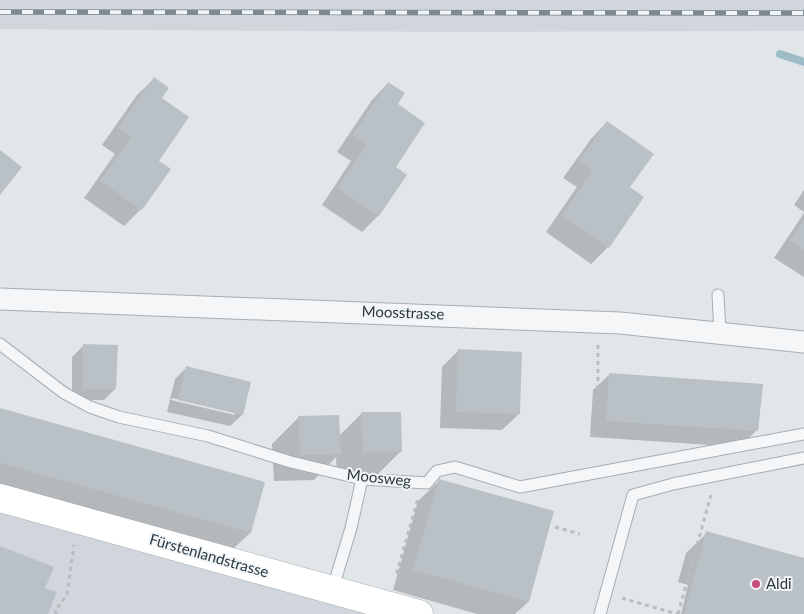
<svg xmlns="http://www.w3.org/2000/svg" width="804" height="614" font-family="Lato,sans-serif">
<style>
.built{fill:#d0d6db}
.shadow{fill:#0003;fill-rule:evenodd}
.lines{fill:none;stroke-linecap:round;stroke-linejoin:round}
.stream{stroke:#9ebcc7;stroke-width:8}
.building{fill:#b9c1c6}
.service-casing{stroke:#a6aeb3;stroke-width:13}
.minor-casing{stroke:#a6aeb3;stroke-width:23}
.secondary-casing{stroke:#a6aeb3;stroke-width:29}
.path{stroke:#b7bdc1;stroke-width:3;stroke-dasharray:4 4;stroke-linecap:butt}
.service{stroke:#f4f6f8;stroke-width:11}
.minor{stroke:#f4f6f8;stroke-width:21}
.secondary{stroke:#fff;stroke-width:28}
.rail-casing{stroke:#7c8992;stroke-width:5.5}
.rail{stroke:#f1f5f7;stroke-width:4;stroke-dasharray:11;stroke-linecap:butt}
.poi-dot{fill:#c74d7c;stroke:#f1f5f7;stroke-width:2}
.labels{text-anchor:middle;stroke-width:4;stroke-linejoin:round;paint-order:stroke}
.street-label{font-size:15px;fill:#2a3740;stroke:#f1f5f7}
.poi-label{font-size:15px;fill:#2a3740;stroke:#f1f5f7;text-anchor:start}
</style>
<rect width="100%" height="100%" fill="#e1e6e9"/>
<g class="built">
<path d="M0 0H804V31L461 32 0 29Z"/>
<path d="M0 506 400 614H0Z"/>
</g>
<g class="shadow">
<path d="M154 79 161 98 157 161 169 169 141 209 124 226 84 198 115 154 102 145 137 95Z"/>
<path d="M388 83 396 104 394 168 405 175 378 216 362 232 322 205 351 161 337 152 372 100Z"/>
<path d="M607 122 628 188 642 198 608 247 591 264 546 232 577 187 563 178 591 139Z"/>
<path d="M804 190V212L794 205Z"/>
<path d="M804 213V277L774 258Z"/>
<path d="M84 345 115 389 104 400H72V357Z"/>
<path d="M458 351 519 414 502 430 440 428 442 367Z"/>
<path d="M186 368 242 415 230 426 167 412 175 379ZM172 398 235 412V415L171 400Z"/>
<path d="M610 374 756 431 740 447 590 437 593 390Z"/>
<path d="M0 409 264 483 250 533 229 553 0 489Z"/>
<path d="M362 413 400 452 374 478H337L336 457 314 480 274 481 272 444 298 418 339 436Z"/>
<path d="M439 481 552 512 528 602 515 614H477L393 590 418 501Z"/>
<path d="M707 533 804 559V614H681L688 585 678 582 686 553Z"/>
</g>
<g class="lines">
<path class="stream" d="M780 54 804 62"/>
</g>
<g class="building">
<path d="M154 77 169 88 162 98 189 117 159 161 171 169 142 210 100 181 131 137 118 128Z"/>
<path d="M388 82 405 93 398 104 425 123 396 167 407 175 379 216 337 188 367 144 353 135Z"/>
<path d="M607 121 654 154 630 187 644 197 609 248 562 215 593 170 579 161Z"/>
<path d="M0 150 22 167 0 195Z"/>
<path d="M804 220V250L790 241Z"/>
<path d="M83 344 118 345 116 389H83Z"/>
<path d="M458 349 522 352 520 414 456 412Z"/>
<path d="M186 366 251 382 243 415 178 400Z"/>
<path d="M609 373 763 384 758 431 606 421Z"/>
<path d="M0 408 265 482 251 533 0 463Z"/>
<path d="M361 412H401L402 452 363 453Z"/>
<path d="M339 415 341 454 300 455 298 416Z"/>
<path d="M439 479 554 511 529 602 413 570Z"/>
<path d="M706 531 804 558V614H684Z"/>
<path d="M0 546 54 567 45 588 57 592 48 614H0Z"/>
</g>
<g class="lines">
<defs>
<g id="service">
<path d="M718 295 720 332"/>
<path d="M0 344 64 393 90 407 119 417 208 436 291 462 362 479 427 483 437 471 455 467 520 487 804 434"/>
<path d="M332 591 351 528 362 479"/>
<path d="M600 614 633 495 673 484 804 458"/>
</g>
<path id="minor" d="M0 299 620 323 804 342"/>
<path id="secondary" d="M0 498 419 614"/>
</defs>
<use href="#service" class="service-casing"/>
<use href="#minor" class="minor-casing"/>
<use href="#secondary" class="secondary-casing"/>
<g class="path">
<path d="M598 345V389"/>
<path d="M555 527 580 534"/>
<path d="M400 581 397 572 418 499"/>
<path d="M622 598 677 614"/>
<path d="M57 614 55 611 67 595 74 545"/>
<path d="M678 614 711 495"/>
</g>
<use href="#service" class="service"/>
<use href="#minor" class="minor"/>
<use href="#secondary" class="secondary"/>
<defs>
<path id="rail" d="M0 12 804 13"/>
</defs>
<use href="#rail" class="rail-casing"/>
<use href="#rail" class="rail"/>
</g>
<circle class="poi-dot" cx="756" cy="584" r="5"/>
<g class="labels">
<g class="street-label">
<text transform="translate(403 313) rotate(2)" y="5">Moosstrasse</text>
<text transform="translate(379 478) rotate(6)" y="5">Moosweg</text>
<text transform="translate(209 556) rotate(16)" y="5">Fürstenlandstrasse</text>
</g>
<g class="poi-label">
<text x="766" y="589">Aldi</text>
</g>
</g>
</svg>
